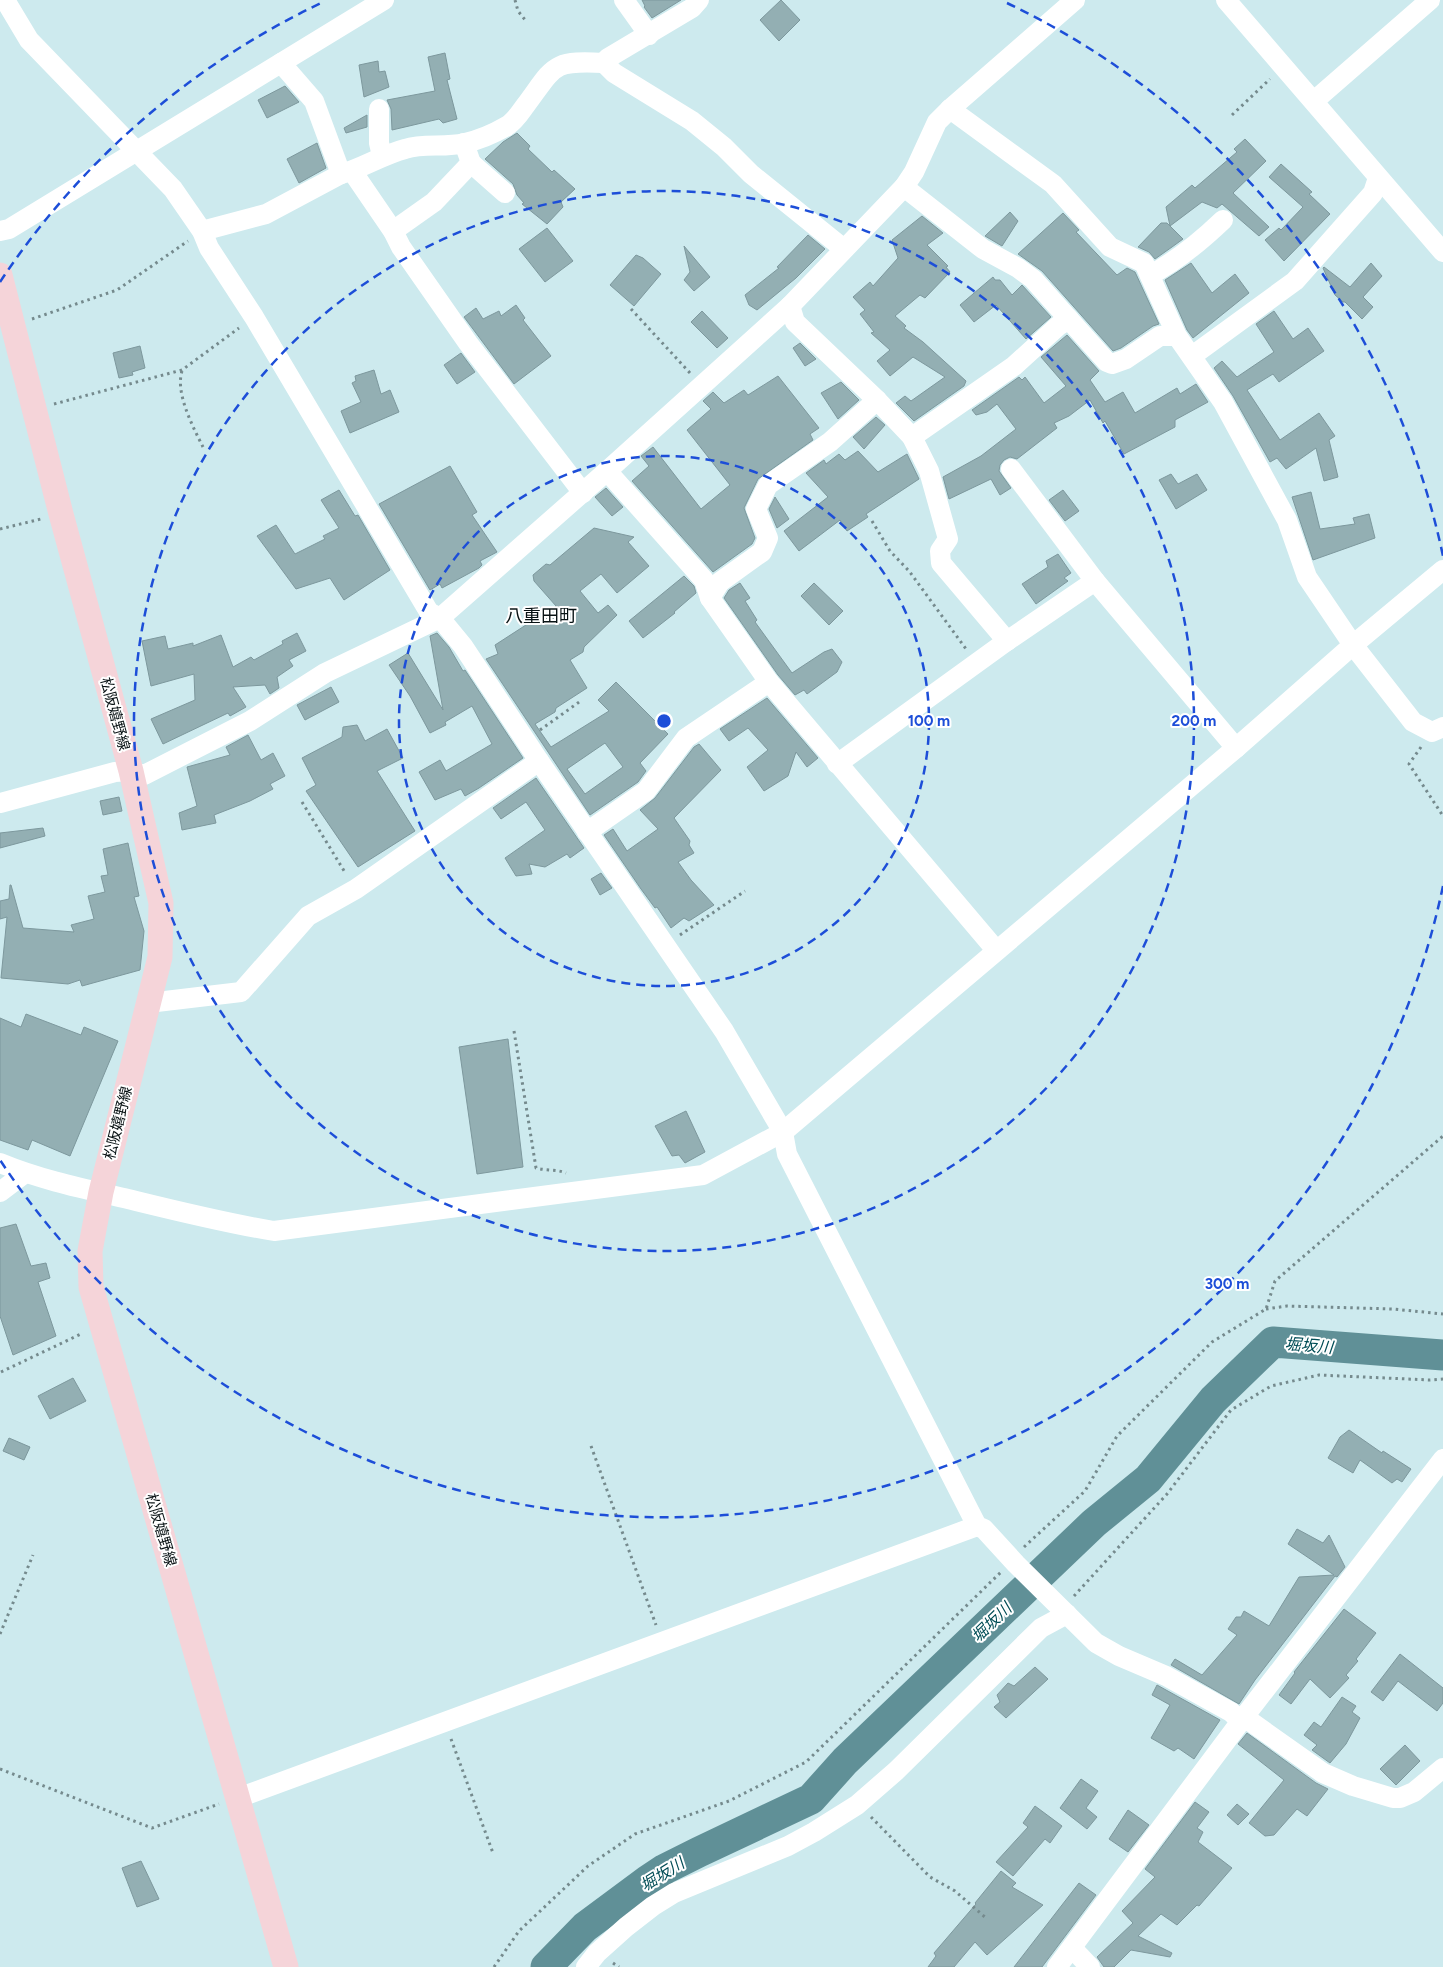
<svg xmlns="http://www.w3.org/2000/svg" width="1443" height="1967" font-family="Figtree,'Noto Sans JP',sans-serif">
<style>
.lines{fill:none;stroke-linecap:round;stroke-linejoin:round}
.river{stroke:#609097;stroke-width:31}
.building{fill:#93afb3;stroke:#7d989d;fill-rule:evenodd}
.path{stroke:#758a8d;stroke-width:3;stroke-dasharray:2.5 4;stroke-linecap:butt}
.minor{stroke:#fff;stroke-width:20}
.major{stroke:#f5d4d9;stroke-width:25}
.ring{fill:none;stroke:#1d4ed8;stroke-width:2.5;stroke-dasharray:9 6}
.labels{text-anchor:middle;stroke-width:4;stroke-linejoin:round;paint-order:stroke}
.street-label{font-size:15px;fill:#081214;stroke:#fff}
.water-label{font-size:16px;font-style:italic;fill:#004c55;stroke:#fff}
.quarter-label{font-size:18px;fill:#081214;stroke:#fff}
.centre{fill:#1d4ed8;stroke:#fff;stroke-width:2.5}
.ring-label{font-size:15px;text-anchor:middle;font-weight:bold;fill:#1d4ed8;stroke:#fff;stroke-width:4;stroke-linejoin:round;paint-order:stroke}
</style>
<rect width="100%" height="100%" fill="#cdeaee"/>
<g class="lines">
<path class="river" d="M546 1967 585 1927 647 1881 665 1869 699 1852 811 1799 845 1761 1094 1523 1148 1479 1213 1400 1273 1342 1443 1355"/>
</g>
<g class="building">
<path d="M642 0H681L652 18 644 7 645 6Z"/>
<path d="M781 0 800 20 779 41 760 20Z"/>
<path d="M445 53 450 79 447 80 457 119 443 123 439 119 392 130 391 109 387 100 435 91 428 57Z"/>
<path d="M378 61 379 72 385 71 389 87 364 97 359 65Z"/>
<path d="M285 86 299 102 267 118 258 100Z"/>
<path d="M367 115V127L346 133 344 128Z"/>
<path d="M517 133 530 146 528 149 552 172 554 170 575 189 561 202 563 207 547 224 522 204 524 203 517 195 513 184 485 159 503 142Z"/>
<path d="M1245 139 1266 161 1233 193 1269 227 1259 236 1222 204 1217 208 1202 202 1170 226 1183 239 1172 247 1155 259 1149 252 1138 247 1161 223H1167L1170 226 1166 207 1192 185 1195 188 1237 152 1234 149Z"/>
<path d="M317 143 326 168 299 183 287 159Z"/>
<path d="M1281 164 1312 192 1309 194 1330 214 1284 261 1265 240 1279 228 1281 230 1303 207 1269 177Z"/>
<path d="M1010 212 1018 221 1002 246 985 236Z"/>
<path d="M1063 213 1079 230 1076 232 1117 275 1127 268 1135 272 1159 324 1153 326 1121 348 1113 351 1042 271 1018 254Z"/>
<path d="M922 216 943 233 927 245 948 266 946 267 950 272 925 298 920 295 895 316 906 326 904 328 923 342 966 381 964 386 914 421 896 403 905 396 911 401 945 377 913 357 890 376 877 361 890 350 871 333 874 332 860 314 865 310 853 297 870 282 873 286 898 258 892 240Z"/>
<path d="M547 228 573 261 545 282 519 249Z"/>
<path d="M808 235 825 249 796 278 757 310 749 305 745 295 779 268 777 267Z"/>
<path d="M684 246 710 277 694 291 684 280 690 272Z"/>
<path d="M636 255 643 258 661 274 634 306 610 285Z"/>
<path d="M1191 263 1212 293 1235 274 1249 293 1193 338 1187 330 1165 280Z"/>
<path d="M1371 263 1382 276 1363 297 1373 307 1362 319 1345 302H1343L1335 295 1323 268 1324 267 1350 287Z"/>
<path d="M993 277 995 280H1000L1012 295 1022 285 1051 317 1026 339 996 305 974 322 960 305Z"/>
<path d="M516 305 525 318 523 320 551 356 514 384 464 317 476 308 483 319 499 311 501 316Z"/>
<path d="M702 311 728 338 717 348 691 322Z"/>
<path d="M1274 311 1293 339 1308 328 1324 351 1279 382 1273 374 1247 390 1280 440 1319 413 1335 436 1329 440 1338 477 1324 481 1316 448 1286 469 1277 458 1270 462 1233 396 1214 368 1222 361 1237 377 1274 352 1256 324Z"/>
<path d="M1067 335 1099 371 1090 380 1105 402 1123 392 1135 413 1177 388 1180 394 1196 384 1208 402 1175 420V427L1124 454 1105 421 1103 423 1090 400 1069 416 1054 423 1057 428 1017 459 1010 457 1004 460 1000 465 999 471 1011 488 1000 495 991 479 949 499 943 477 981 456 1016 429 997 404 987 412 976 415 972 410 1019 377 1022 380 1025 377 1044 403 1066 386 1041 357Z"/>
<path d="M800 343 816 359 805 366 793 348Z"/>
<path d="M140 346 145 368 132 372 133 375 119 378 113 353Z"/>
<path d="M461 353 475 372 457 384 444 365Z"/>
<path d="M374 370 381 394 390 390 399 412 350 433 341 411 361 402 352 383 356 381 355 376Z"/>
<path d="M778 376 819 428 810 434 813 440 758 479 744 508 755 538 752 544 713 572 632 481 649 466 641 456 653 447 701 509 730 485 687 430 711 409 703 401 713 392 724 403 744 390 748 395Z"/>
<path d="M841 382 859 400 838 419 821 393Z"/>
<path d="M876 417 885 425 864 449 853 437Z"/>
<path d="M858 451 878 472 907 454 919 479 866 514 868 517 847 531 840 520 799 551 784 531 828 497 806 473 824 460 826 464 839 454 845 460Z"/>
<path d="M450 466 477 512 472 515 497 552 480 561 482 565 479 568 442 588 440 584 430 590 379 504Z"/>
<path d="M1171 474 1178 484 1197 474 1207 490 1176 509 1159 480Z"/>
<path d="M606 488 623 507 612 516 595 497Z"/>
<path d="M339 490 355 516 358 515 390 570 344 600 330 578 296 589 257 536 276 525 295 554 325 539 323 536 339 528 321 500Z"/>
<path d="M1063 490 1079 511 1065 521 1049 500Z"/>
<path d="M1311 492 1320 529 1355 524 1353 518 1369 514 1375 538 1313 560 1292 497Z"/>
<path d="M775 497 789 519 777 528 769 509Z"/>
<path d="M594 528 634 537 628 542 649 566 617 593 601 574 580 591 598 613 608 605 617 615 584 647 583 652 570 660 587 688 556 708 555 712 535 724 551 747 609 711 598 700 616 682 668 734 640 763 646 771 638 782 590 815 486 659 498 654 495 645 529 623 541 625 556 606 534 581 533 575 546 564 550 565ZM605 743 623 767 585 794 567 769Z"/>
<path d="M1058 554 1071 573 1064 578 1068 581 1036 604 1022 584 1048 567 1046 561Z"/>
<path d="M684 576 694 586 696 593 674 612 675 613 643 638 629 621Z"/>
<path d="M740 583 750 598 745 601 757 620 755 622 792 673 824 652 832 649 842 662 837 672 807 694 804 690 795 695 778 675 724 598 729 590Z"/>
<path d="M814 583 843 611 829 625 801 596Z"/>
<path d="M297 633 306 651 289 660 293 666 277 677 279 688 270 694 265 685 233 687 246 707 230 716 228 713 163 744 151 719 195 700 194 674 151 686 142 641 165 636 168 649 193 643V646L221 635 233 667 251 657 254 660 283 644 282 641Z"/>
<path d="M437 633 449 647 463 671 465 670 523 758 479 788 465 796 461 789 435 800 419 772 440 760 446 771 492 744 472 706 445 722 446 725 430 733 410 696 389 665 408 653 443 710 430 636Z"/>
<path d="M331 687 339 702 305 720 297 705Z"/>
<path d="M767 698 818 758 807 767 796 752 788 776 764 791 747 767 768 750 748 728 729 741 720 729Z"/>
<path d="M357 725 365 741 387 729 403 758 377 771 415 831 358 867 306 791 316 785 302 758 342 737 343 727Z"/>
<path d="M248 735 261 760 273 753 285 776 270 784 273 789 250 801 214 815 216 823 182 830 179 813 197 806 187 767 230 755 226 747Z"/>
<path d="M699 744 721 770 674 818 690 841 689 845 694 853 678 862 691 880 714 905 689 921 684 918 671 928 657 907 655 908 641 889 604 835 613 829 627 851 658 829 640 810 655 798 694 747Z"/>
<path d="M536 778 584 848 570 858 567 854 545 867 529 864 532 874 516 876 505 858 545 830 526 802 501 819 493 808Z"/>
<path d="M119 797 122 811 103 815 100 801Z"/>
<path d="M43 828 45 836 0 848V833Z"/>
<path d="M128 843 139 896 134 897 144 931 140 970 82 986 80 980 68 984 1 978 7 917 0 919V901L9 899 10 885H11L23 928 74 932 71 925 94 919 88 896 105 892 101 876 108 875 103 849Z"/>
<path d="M601 873 612 888 600 895 591 879Z"/>
<path d="M26 1014 81 1035 84 1027 118 1041 70 1156 32 1140 28 1150 0 1140V1018L21 1027Z"/>
<path d="M508 1039 523 1167 477 1174 459 1047Z"/>
<path d="M686 1111 705 1152 685 1163 679 1155 672 1156 655 1126Z"/>
<path d="M16 1224 31 1266 46 1263 50 1278 38 1282 56 1336 13 1355 0 1316V1228Z"/>
<path d="M73 1378 86 1401 50 1419 38 1396Z"/>
<path d="M1349 1430 1382 1453 1383 1451 1411 1469 1402 1482 1397 1479 1392 1483 1360 1460 1353 1473 1328 1458 1340 1437Z"/>
<path d="M9 1438 30 1447 24 1460 3 1451Z"/>
<path d="M1297 1529 1323 1543 1329 1535 1345 1567 1337 1577 1335 1576 1255 1680 1239 1704 1171 1665 1175 1659 1202 1675 1237 1635 1228 1629 1236 1617H1241L1244 1611 1269 1626 1299 1577 1334 1575 1288 1544Z"/>
<path d="M1344 1609 1376 1633 1356 1659 1358 1661 1346 1675 1349 1678 1330 1698 1310 1679 1291 1704 1279 1695 1295 1673 1294 1672Z"/>
<path d="M1400 1654 1443 1688V1703L1437 1711 1398 1681 1383 1701 1371 1692Z"/>
<path d="M1035 1667 1048 1679 1006 1718 994 1707 1000 1702 997 1695 1008 1683 1014 1686Z"/>
<path d="M1157 1685 1220 1720 1194 1759 1178 1748 1174 1751 1151 1738 1170 1705 1152 1695Z"/>
<path d="M1342 1697 1356 1706 1352 1712 1360 1718 1346 1744 1330 1763 1312 1750 1317 1745 1304 1735 1314 1722 1321 1727Z"/>
<path d="M1247 1733 1316 1783 1328 1789 1307 1816 1297 1809 1274 1835 1265 1836 1249 1823 1284 1780 1238 1744Z"/>
<path d="M1405 1745 1420 1761 1396 1785 1380 1769Z"/>
<path d="M1081 1779 1098 1791 1086 1808 1097 1817 1087 1829 1060 1808Z"/>
<path d="M1195 1802 1209 1812 1197 1828 1203 1832 1198 1842 1232 1868 1199 1906 1197 1905 1177 1925 1161 1914 1138 1936 1172 1953 1170 1957 1131 1950 1114 1967H1104L1097 1957 1133 1923 1122 1911 1155 1877 1145 1869Z"/>
<path d="M1237 1804 1249 1814 1238 1825 1227 1815Z"/>
<path d="M1035 1806 1062 1826 1050 1843 1045 1839 1013 1876 996 1862 1028 1827 1023 1823Z"/>
<path d="M1128 1810 1149 1825 1128 1852 1109 1839Z"/>
<path d="M141 1861 159 1899 137 1907 122 1868Z"/>
<path d="M1001 1871 1016 1883 1012 1887 1043 1905 987 1955 975 1942 954 1967H928L936 1956 934 1953 976 1904 975 1903Z"/>
<path d="M1079 1883 1096 1895 1042 1967H1014Z"/>
</g>
<g class="lines">
<g class="path">
<path d="M515 0 518 11 526 21"/>
<path d="M1232 115 1270 79"/>
<path d="M631 309 690 373"/>
<path d="M32 319 117 290 188 241"/>
<path d="M182 371C175 393 193 427 203 447"/>
<path d="M54 404 182 370 239 328"/>
<path d="M872 521 890 551 909 571 966 649"/>
<path d="M0 529 41 519"/>
<path d="M540 730 582 700"/>
<path d="M1421 747 1409 764 1443 816"/>
<path d="M302 802 346 874"/>
<path d="M680 935 745 891"/>
<path d="M514 1031 536 1168C547 1171 556 1169 566 1173"/>
<path d="M1266 1309 1287 1306 1393 1309 1443 1314"/>
<path d="M1 1372 83 1333"/>
<path d="M591 1446 656 1625"/>
<path d="M1024 1547 1085 1491 1117 1436 1212 1342 1266 1309 1275 1281 1443 1136"/>
<path d="M1074 1596 1167 1494 1231 1410 1271 1386 1319 1375 1430 1380 1443 1379"/>
<path d="M0 1634 33 1555"/>
<path d="M451 1739 493 1853"/>
<path d="M0 1769 152 1828 219 1804"/>
<path d="M871 1817 930 1877 955 1891 986 1918"/>
<path d="M613 1963 619 1967"/>
<path d="M494 1967 519 1931 588 1866 635 1834 729 1801 806 1762 1001 1572"/>
</g>
<g class="minor">
<path d="M5 0 29 40 173 189 202 231 209 248 254 317 429 612 440 618 463 646 539 761 724 1031 783 1132 787 1154 977 1526 984 1529 1016 1564 1096 1643 1119 1656 1166 1676 1231 1712 1241 1721"/>
<path d="M624 0 649 35"/>
<path d="M1226 0 1443 252"/>
<path d="M281 63 314 101 341 174"/>
<path d="M604 63 614 73 692 121 724 147 751 174 844 249"/>
<path d="M1314 101 1430 0"/>
<path d="M379 109V143L382 156"/>
<path d="M950 109 1053 184 1110 247 1144 263 1177 336 1223 402 1287 520 1307 577 1353 645 1413 722 1432 732 1443 727"/>
<path d="M471 163 505 193"/>
<path d="M352 171 393 231 401 247 468 343 583 493"/>
<path d="M904 187 983 249 1018 268 1033 279 1107 362 1112 364 1126 359 1160 336H1177"/>
<path d="M0 231 9 229 384 0"/>
<path d="M202 231 266 214 341 174C363 168 382 155 405 149 424 143 445 148 465 143 479 140 495 133 507 126 515 121 520 113 525 106 555 66 551 60 604 63L608 58 692 8 699 0"/>
<path d="M393 231 434 202 471 163 464 143"/>
<path d="M1150 275C1177 261 1201 241 1223 220"/>
<path d="M790 306 795 322 877 400 912 437 929 471 948 539 940 551 941 563 1007 641"/>
<path d="M1192 356 1295 281 1373 193 1378 178"/>
<path d="M912 437 1014 366 1058 326 1069 319"/>
<path d="M1011 469 1095 581"/>
<path d="M607 471 704 580 710 598 769 682 996 950"/>
<path d="M710 598 720 582 762 552 768 538 756 509 768 485 830 442 877 400"/>
<path d="M837 764 1007 641 1095 581 1236 748"/>
<path d="M0 803 115 772 131 771 144 775 250 721 325 673 440 618 607 471 790 306 904 187 914 172 937 122 950 109 1075 0"/>
<path d="M587 832 646 791 686 738 769 682"/>
<path d="M148 1003 241 992 308 916 356 889 539 761"/>
<path d="M0 1163C41 1180 85 1189 128 1199 177 1211 225 1223 274 1231L703 1175 783 1132 1236 748 1353 645 1443 570"/>
<path d="M0 1192 25 1173"/>
<path d="M1244 1717 1323 1773 1353 1786 1393 1798H1400L1414 1792 1443 1768"/>
<path d="M238 1798 977 1526"/>
<path d="M1072 1948 1090 1967"/>
<path d="M586 1967 597 1953 626 1927 653 1906 674 1893 788 1846 814 1832 857 1805 896 1771 1041 1628 1067 1614"/>
<path d="M1057 1967 1244 1717 1443 1459"/>
</g>
<path class="major" d="M0 275 61 514 131 771 161 903 160 957 101 1192 90 1251 91 1287 286 1967"/>
</g>
<g class="ring">
<circle cx="664" cy="721" r="265"/>
<circle cx="664" cy="721" r="530"/>
<path d="M1443 886A796 796 0 0 1 0 1160M0 282A796 796 0 0 1 321 3M1007 3A796 796 0 0 1 1443 556"/>
</g>
<g class="labels">
<g class="street-label">
<text transform="translate(115 714) rotate(75)" y="5">松阪嬉野線</text>
<text transform="translate(118 1123) rotate(-76)" y="5">松阪嬉野線</text>
<text transform="translate(161 1530) rotate(74)" y="5">松阪嬉野線</text>
</g>
<g class="water-label">
<text transform="translate(1309 1345) rotate(5)" y="6">堀坂川</text>
<text transform="translate(991 1622) rotate(-44)" y="6">堀坂川</text>
<text transform="translate(662 1874) rotate(-32)" y="6">堀坂川</text>
</g>
<g class="quarter-label">
<text x="541" y="622">八重田町</text>
</g>
</g>
<circle cx="664" cy="721" r="8" class="centre"/>
<g class="ring-label">
<text x="929" y="726">100 m</text>
<text x="1194" y="726">200 m</text>
<text x="1227" y="1289">300 m</text>
</g>
</svg>
